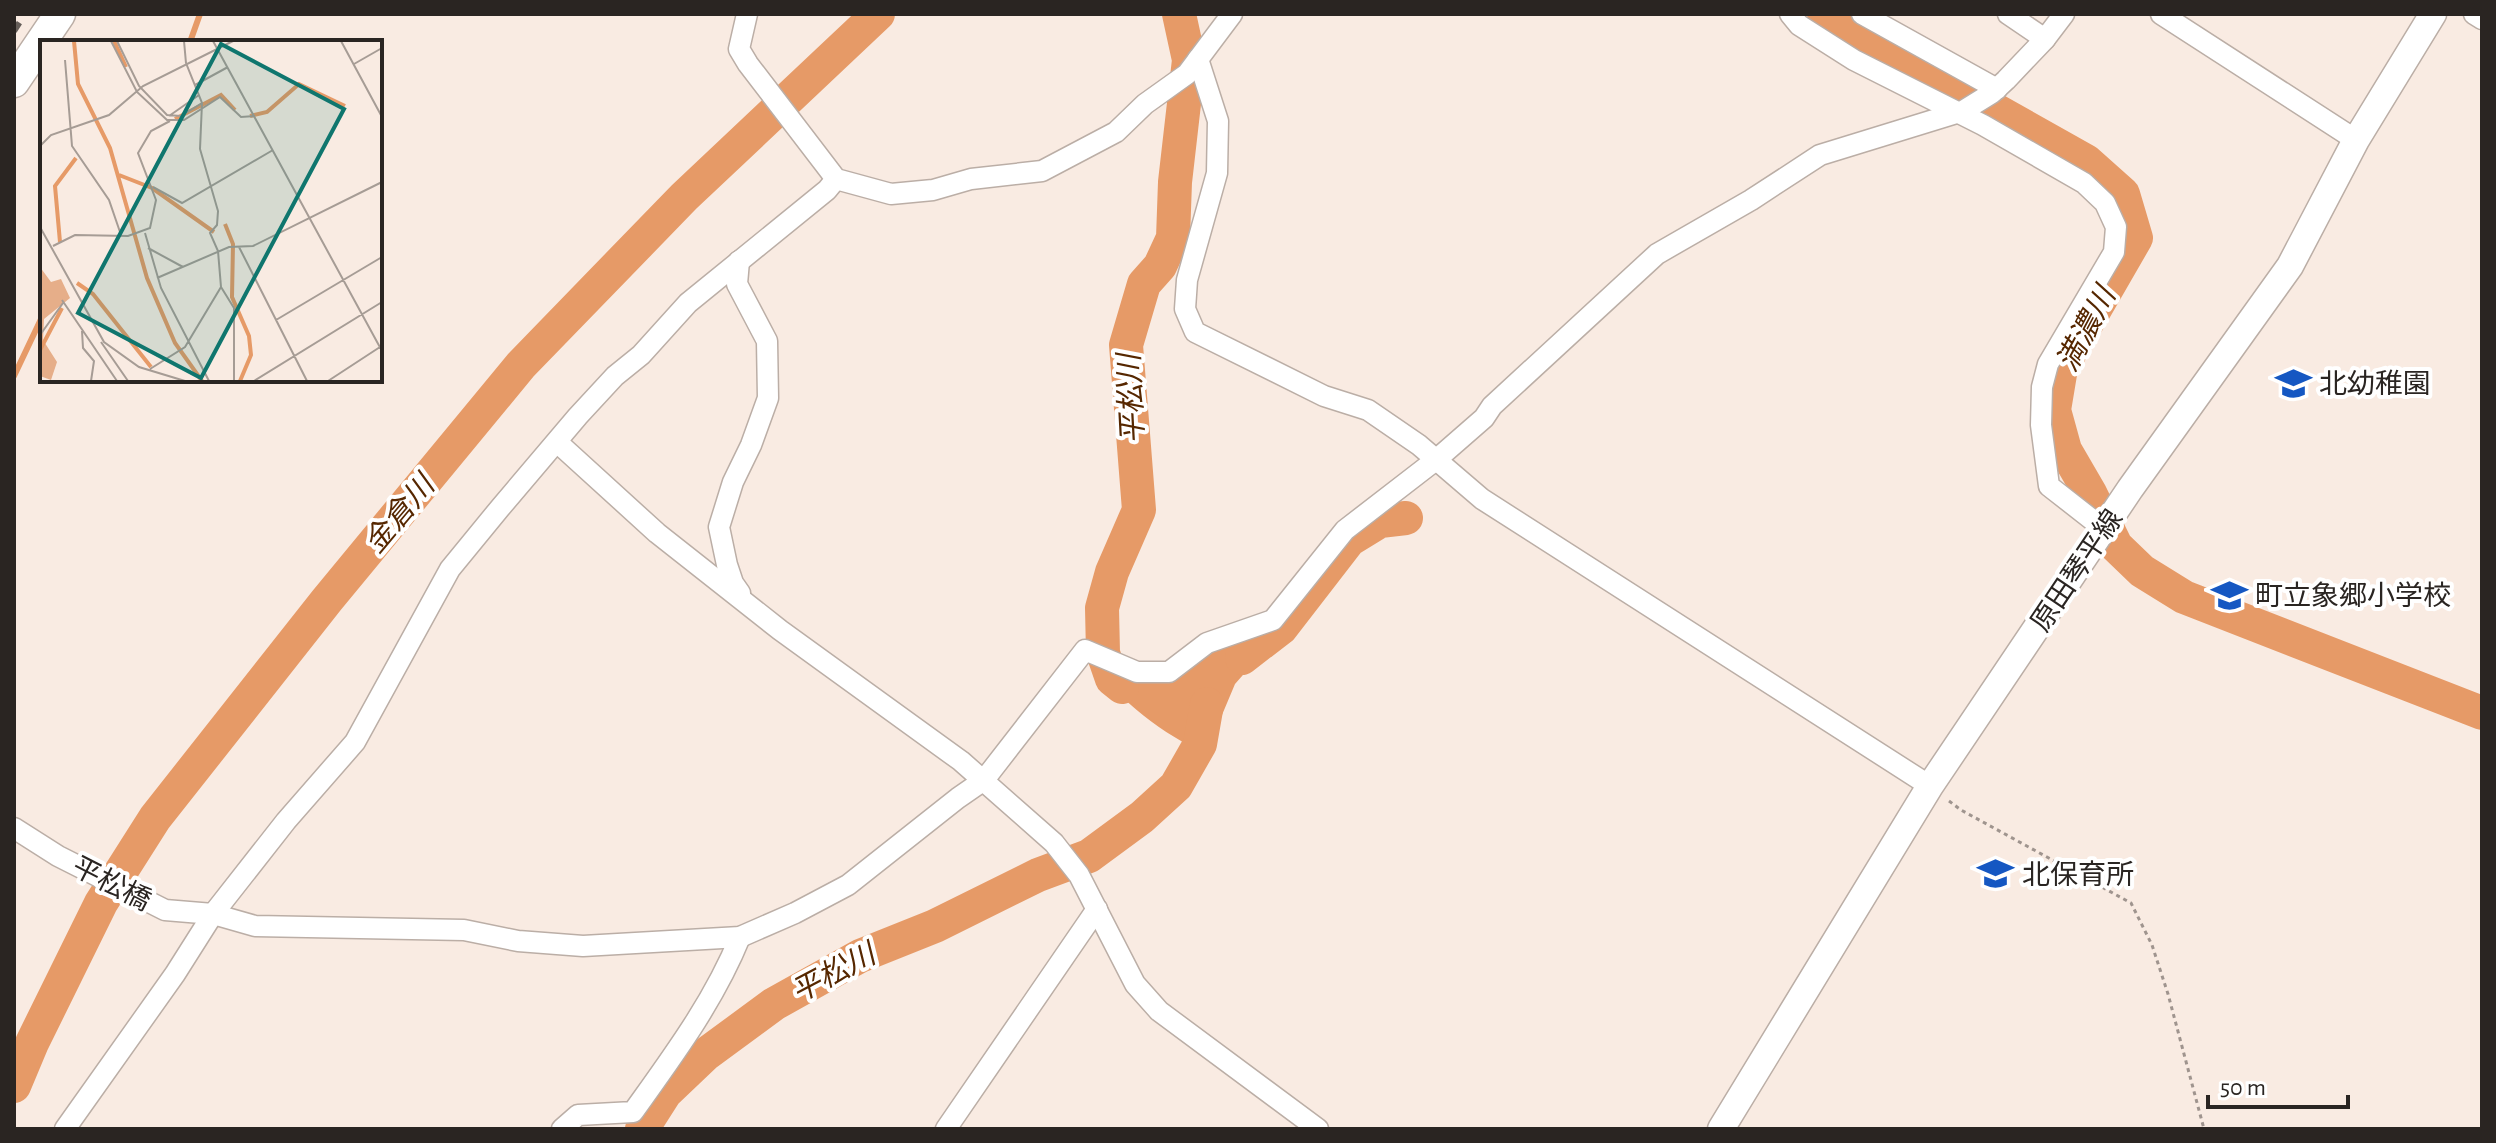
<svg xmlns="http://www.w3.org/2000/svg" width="2496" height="1143" font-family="'Alegreya Sans','Noto Sans JP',sans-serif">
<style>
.water{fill:#e69a67}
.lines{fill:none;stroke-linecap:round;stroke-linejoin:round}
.stream{stroke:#e69a67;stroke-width:6}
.river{stroke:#e69a67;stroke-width:34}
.minor-casing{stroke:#bbaea6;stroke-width:23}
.major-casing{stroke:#bbaea6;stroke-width:29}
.highway-casing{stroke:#bbaea6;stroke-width:33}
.path{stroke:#9f948e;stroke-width:3;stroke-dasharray:4 4;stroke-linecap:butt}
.minor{stroke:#fff;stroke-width:20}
.major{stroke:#fff;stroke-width:26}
.highway{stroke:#fff;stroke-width:30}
.rail{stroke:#655e59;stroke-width:6;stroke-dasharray:10 10;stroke-linecap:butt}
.labels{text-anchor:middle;stroke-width:8;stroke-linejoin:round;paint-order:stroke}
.poi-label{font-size:28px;fill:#2a2522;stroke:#fff;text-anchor:start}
.street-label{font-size:28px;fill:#2a2522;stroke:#fff}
.water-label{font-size:30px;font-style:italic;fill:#562700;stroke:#fff}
.inset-river{fill:none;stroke:#e69a67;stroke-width:4}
.inset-road{fill:none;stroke:#a69c95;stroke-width:2}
.view{fill:#0f766e;fill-opacity:0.15;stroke:#0f766e;stroke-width:4}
.inset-edge{fill:none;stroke:#2a2522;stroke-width:4}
</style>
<rect width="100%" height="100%" fill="#f9ebe2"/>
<path class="water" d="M1277 629 1279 634 1235 684 1206 753C1163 736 1121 699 1090 665L1094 662 1143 679 1222 641Z"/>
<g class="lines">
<g class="stream">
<path d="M190 42 200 14"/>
<path d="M14 376 42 317"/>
</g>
<g class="river">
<path d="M1824 14 2086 161 2123 194 2136 238 2061 368 2054 410 2065 450 2090 493 2116 546 2142 571 2184 597 2482 713"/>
<path d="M1242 658 1281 628 1349 540 1380 521 1406 518"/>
<path d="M1122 687 1112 679 1103 653 1102 608 1112 572 1139 510 1126 345 1144 284 1160 266 1173 238 1175 182 1189 60 1179 14"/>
<path d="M14 1086 32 1043 101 903 155 818 327 600 521 365 684 197 878 14"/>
<path d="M642 1129 665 1093 706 1054 774 1004 860 956 935 926 1038 875 1089 856 1142 817 1176 786 1200 744 1207 704"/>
</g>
<defs>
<g id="minor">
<path d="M747 14 739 49 748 64 836 179 891 194 933 190 971 179 1042 171 1116 132 1145 104 1187 74 1232 14"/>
<path d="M1790 14 1799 25 1854 60 1983 125 2084 183 2105 203 2116 227 2114 252 2048 364 2042 387 2041 425 2049 486 2104 529"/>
<path d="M1862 14 1997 89"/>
<path d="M2008 14 2045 39"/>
<path d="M2161 14 2356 140"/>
<path d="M2474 14 2482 19"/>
<path d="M1198 59 1218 121 1217 173 1187 280 1185 309 1195 332 1324 396 1368 410 1419 445 1482 499 1930 786"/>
<path d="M739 261 737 284 767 341 768 398 751 445 733 482 719 527 727 565 733 583 740 593"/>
<path d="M557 442 657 533 780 630 961 761 1054 843 1079 875 1135 984 1159 1011 1318 1129"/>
<path d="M14 828 58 856 165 910 213 914 255 926 464 930 518 941 583 946 740 937 795 913 848 885 958 798 984 780 1085 650 1137 672H1169L1207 643 1273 620 1345 530 1437 459 1484 418 1492 406 1657 254 1751 200 1820 155 1963 111 1992 93 2006 80 2045 39 2064 14"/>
<path d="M65 1129 175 974 213 914 286 821 355 742 450 569 500 508 578 416 615 376 641 355 688 303 827 190 836 179"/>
<path d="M562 1129 578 1115 633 1112C673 1056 714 1001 740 937"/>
<path d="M946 1129 1097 909"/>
</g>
<path id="major" d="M1721 1129 1930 786 2130 489 2290 266 2356 140 2433 14"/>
<path id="highway" d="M14 82 60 14"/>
</defs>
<use href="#minor" class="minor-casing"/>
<use href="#major" class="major-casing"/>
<use href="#highway" class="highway-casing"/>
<path class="path" d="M1949 801 1961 810 2131 903 2152 945 2168 994 2204 1129"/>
<use href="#minor" class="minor"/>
<use href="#major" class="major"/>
<use href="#highway" class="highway"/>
<path class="rail" d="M14 31 25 14"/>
</g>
<defs>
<symbol id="school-bare" viewBox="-9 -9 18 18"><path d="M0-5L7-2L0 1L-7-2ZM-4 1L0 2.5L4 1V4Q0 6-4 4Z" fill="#1557c2" stroke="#fff" stroke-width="2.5" paint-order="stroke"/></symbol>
</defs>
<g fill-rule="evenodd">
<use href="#school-bare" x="2268" y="358" width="51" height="51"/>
<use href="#school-bare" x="2204" y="570" width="51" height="51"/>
<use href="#school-bare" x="1970" y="848" width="51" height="51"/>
</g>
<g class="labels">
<g class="poi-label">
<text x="2319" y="393">北幼稚園</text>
<text x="2255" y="605">町立象郷小学校</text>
<text x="2022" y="884">北保育所</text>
</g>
<g class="street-label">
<text transform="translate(2076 570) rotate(-56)" y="10">原田琴平線</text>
<text transform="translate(112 883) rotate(27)" y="10">平松橋</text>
</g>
<g class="water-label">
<text transform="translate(2086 329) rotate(-62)" y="10">満濃川</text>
<text transform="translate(1131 399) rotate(-93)" y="10">平松川</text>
<text transform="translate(399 514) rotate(-50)" y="10">金倉川</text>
<text transform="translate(833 973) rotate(-28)" y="10">平松川</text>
</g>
</g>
<g transform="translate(40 40)">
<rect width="342" height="342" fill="#f9ebe2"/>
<path d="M0 227 11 242 21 239 30 258 4 279 3 300 17 322 11 340 0 336Z" fill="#e6ae89"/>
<path class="inset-river" d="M34 1 38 44 70 108 107 238 135 303 162 341M74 1 86 27M210 76 227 72 259 44 305 66M135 79 181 55 195 70M79 135 112 148 174 192M185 184 193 204 192 257 209 296 211 315 200 341M20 202 15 146 36 118M37 243 53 254 111 327M0 310 22 268"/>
<path class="inset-road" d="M71 1 97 52 127 80H144L180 57 201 77 215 76M77 1 99 46 127 75 141 76 162 63M173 1 342 311M301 1 342 77M25 20 32 106 69 160 80 192M314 24 342 8M155 45 188 27M129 76 159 55M0 106 11 95 69 75 103 46 193 1M113 147 142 163 233 110M0 187 64 302 99 327 145 341M105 193 121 248 169 341M13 206 35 195 88 196 110 188 116 160 98 113 111 91 130 81M199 207 267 341M108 208 143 227M117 238 189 207 213 206 342 142M181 247 194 268V341M22 260 77 341M236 280 342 217M42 291 43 308 54 321 51 341M0 295 23 263M61 302 88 341M110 329 145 307 181 247 178 211 170 193 177 185 178 171 160 109 162 63 146 23 144 1M214 341 342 262M288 341 340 307"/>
<path class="view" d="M181 4 304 69 161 338 38 273Z"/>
<rect width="342" height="342" class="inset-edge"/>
</g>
<rect width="2496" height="1143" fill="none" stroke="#2a2522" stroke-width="32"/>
<path d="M2208 1095v12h140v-12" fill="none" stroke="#2a2522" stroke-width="4"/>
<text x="2220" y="1095" font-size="24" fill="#2a2522" stroke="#ffffff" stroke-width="6" paint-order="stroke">50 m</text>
</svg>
